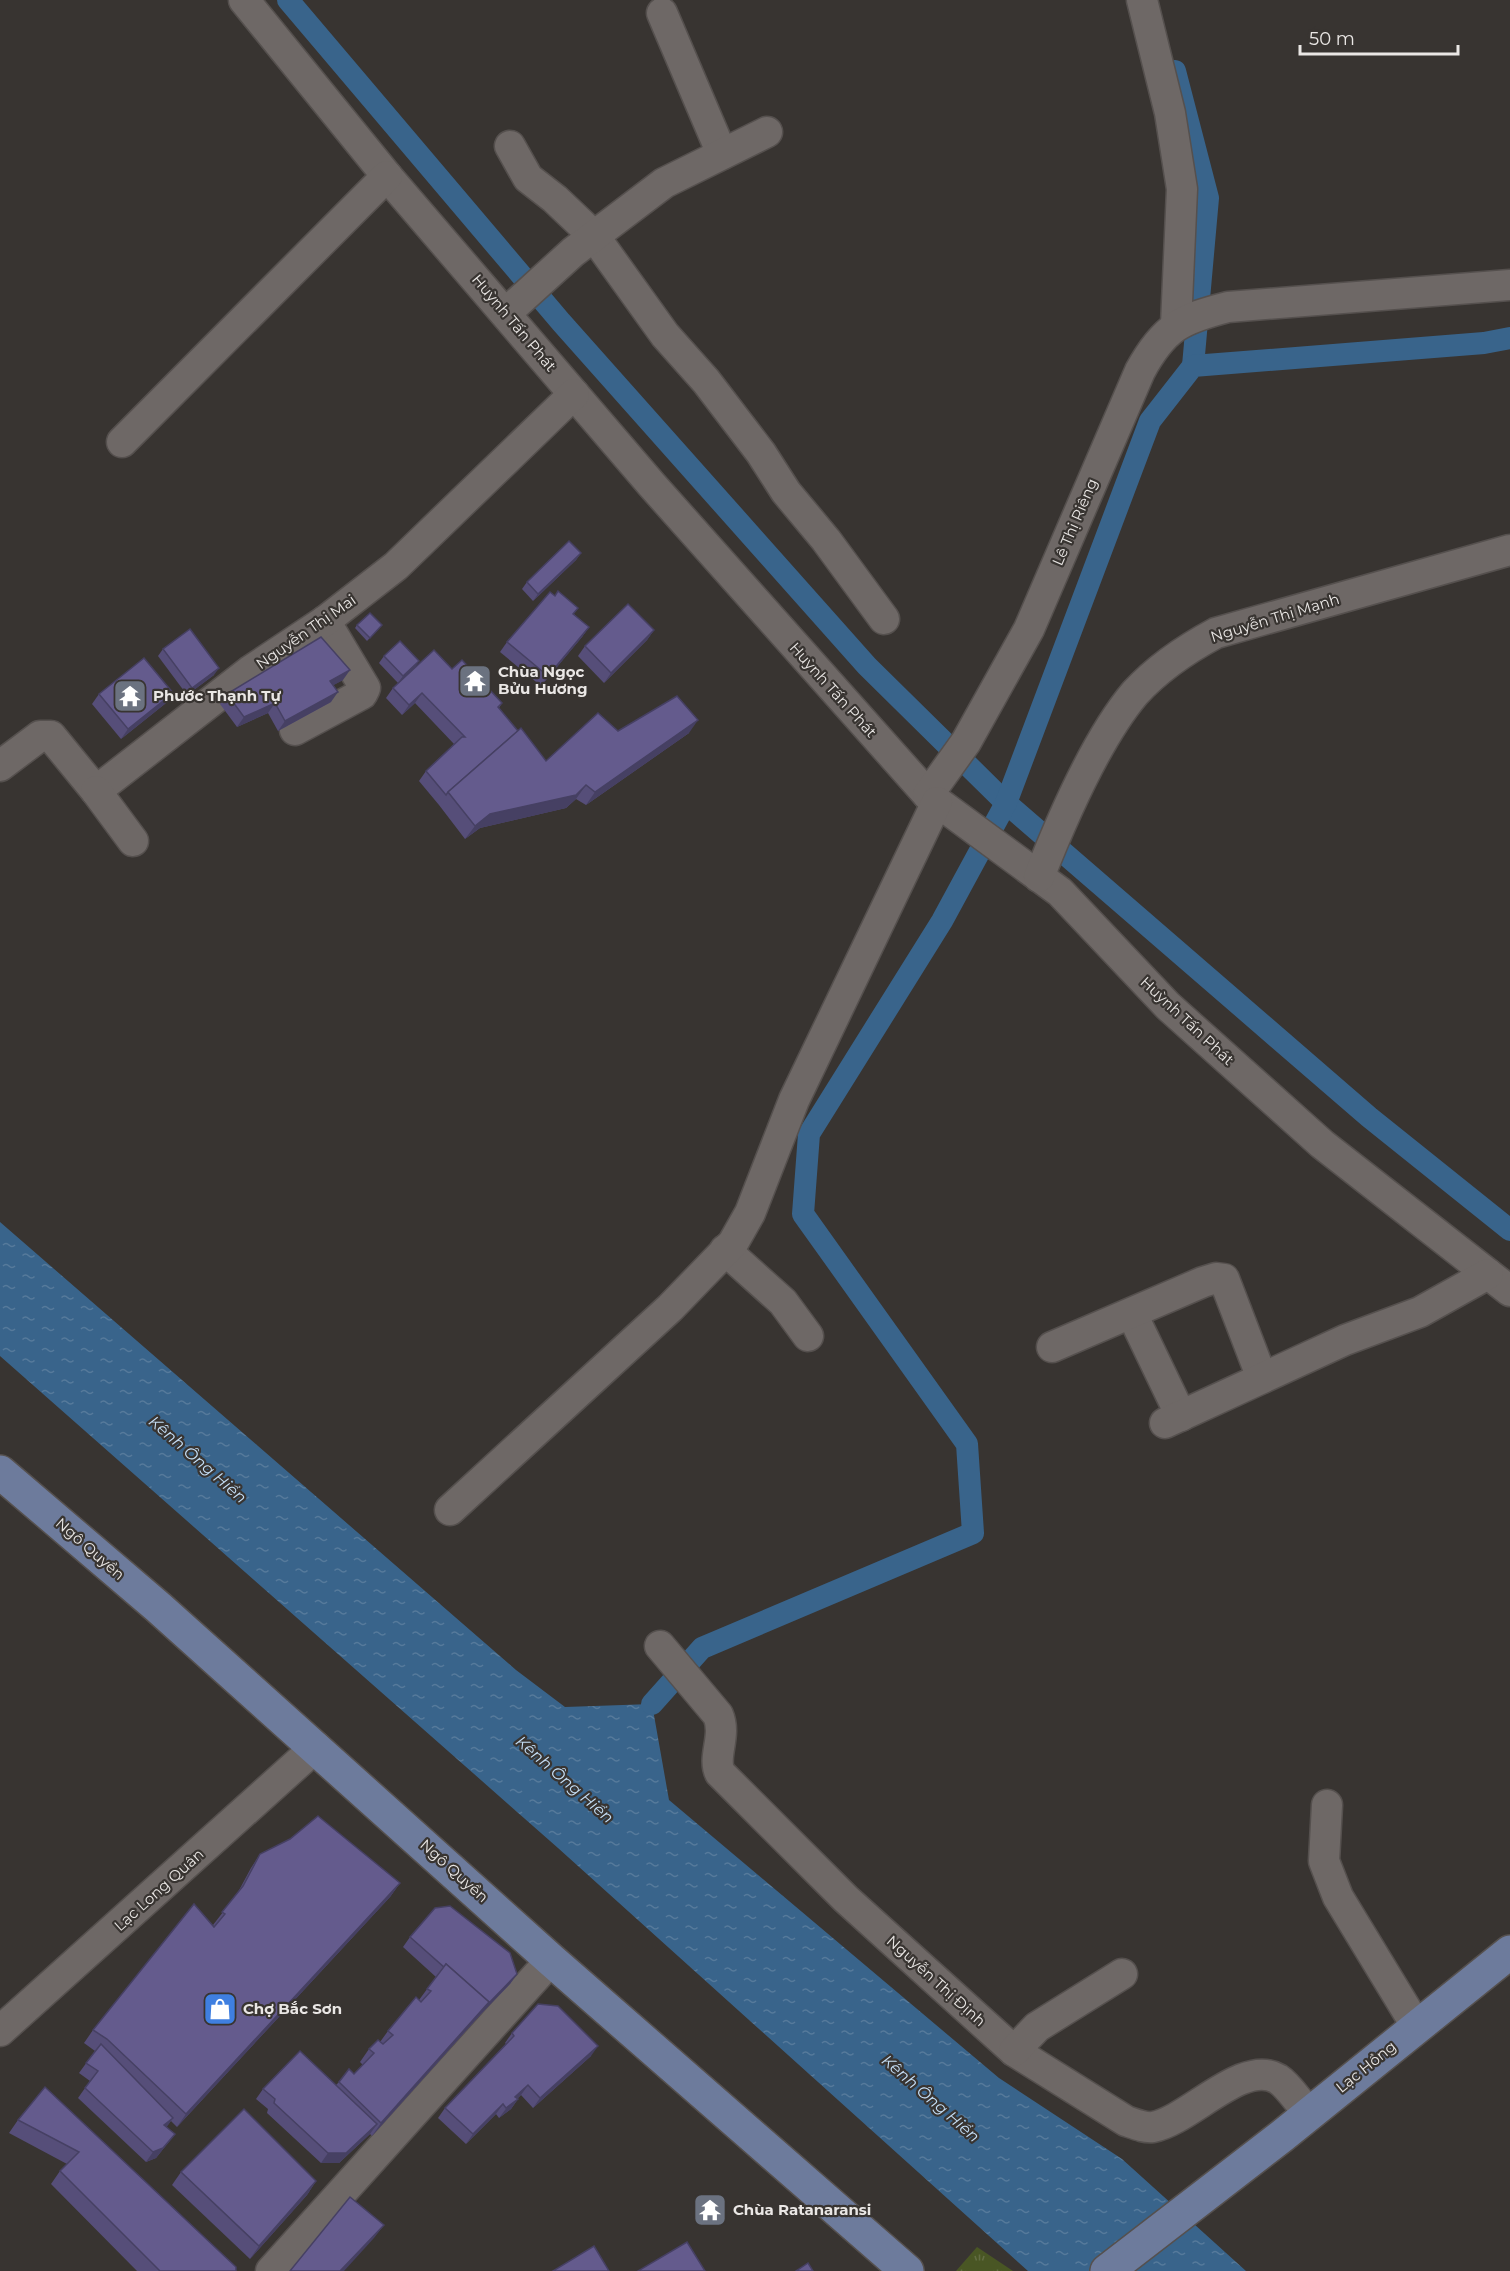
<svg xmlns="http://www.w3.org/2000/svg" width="1510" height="2271" font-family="Montserrat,sans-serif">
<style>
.grass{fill:url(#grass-tufts)}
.water{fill:url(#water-ripples)}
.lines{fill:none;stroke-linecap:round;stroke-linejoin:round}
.canal{stroke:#39648b;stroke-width:22}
.minor-casing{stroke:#55504e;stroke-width:33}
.major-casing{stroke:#55504e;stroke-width:36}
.minor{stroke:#6e6866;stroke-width:30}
.major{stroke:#6d7b9c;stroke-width:33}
.wall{fill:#564e79}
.shaded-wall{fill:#464063}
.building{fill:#645b8d;stroke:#464063;stroke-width:1.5}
.labels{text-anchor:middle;stroke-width:4.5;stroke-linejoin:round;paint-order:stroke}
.street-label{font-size:15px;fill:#eae7e5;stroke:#383431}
.poi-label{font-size:15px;font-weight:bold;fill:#eae7e5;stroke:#383431;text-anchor:start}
.water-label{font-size:16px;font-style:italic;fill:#c5dff7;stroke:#383431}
</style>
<defs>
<pattern id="grass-tufts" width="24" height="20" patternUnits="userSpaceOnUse" patternTransform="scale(1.5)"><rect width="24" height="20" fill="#495624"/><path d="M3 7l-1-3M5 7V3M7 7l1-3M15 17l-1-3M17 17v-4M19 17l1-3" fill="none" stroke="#636e44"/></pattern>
<pattern id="water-ripples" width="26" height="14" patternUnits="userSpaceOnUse" patternTransform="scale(1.5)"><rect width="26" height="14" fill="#39648b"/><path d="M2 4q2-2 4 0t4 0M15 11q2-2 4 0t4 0" fill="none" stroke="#567a9b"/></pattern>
</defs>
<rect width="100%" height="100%" fill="#383431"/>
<path class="grass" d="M977 2247 1013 2271H956Z"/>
<path class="water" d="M0 1222 516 1670 565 1707 652 1704 669 1800 999 2078 1122 2159 1246 2271H1028L558 1848 0 1356Z"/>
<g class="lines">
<g class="canal">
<path d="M288 0 561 322 867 666 1006 803 1369 1117 1510 1230"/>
<path d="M1175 71 1208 198 1193 366"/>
<path d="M652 1704 702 1648 973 1533 967 1444 803 1214 809 1134 942 921 1006 803 1150 421 1193 366 1484 343 1510 338"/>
</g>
<defs>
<g id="minor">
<path d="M244 0 387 176 652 485 928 795 1060 892 1168 1006 1322 1144 1510 1291"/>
<path d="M1142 0 1170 113 1182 189 1176 325"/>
<path d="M662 13 722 154"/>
<path d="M510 146 528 178 555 199 594 236 665 335 706 381 761 453 786 492 826 540 884 619"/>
<path d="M506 313 573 252 664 183 767 132"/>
<path d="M122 442 387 176"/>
<path d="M295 730 362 694 365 688 325 621"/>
<path d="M0 766 40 736H51L96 791 250 671 325 621 396 566 574 394"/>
<path d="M96 791 133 841"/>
<path d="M928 795 966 742 1029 629 1140 371C1164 327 1181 319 1228 307L1510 285"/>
<path d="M1039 877C1061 821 1097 738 1135 693 1157 669 1188 648 1216 633L1510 550"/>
<path d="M725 1250 783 1302 808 1336"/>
<path d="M1132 1314 1181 1416"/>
<path d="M1052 1347 1203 1282 1216 1278 1224 1279 1262 1378"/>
<path d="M1165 1423 1345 1340 1420 1312 1488 1274"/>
<path d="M450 1510 670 1308 733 1243 750 1213 794 1100 937 802"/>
<path d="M660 1646 718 1715C727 1736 712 1757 720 1773L846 1899 1014 2051 1126 2121C1135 2124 1144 2128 1153 2127 1190 2120 1243 2058 1278 2079 1289 2086 1299 2103 1309 2113"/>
<path d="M1327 1805 1324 1861 1338 1897 1417 2027"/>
<path d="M0 2031 316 1747"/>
<path d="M1014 2051 1037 2027 1122 1974"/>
<path d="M271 2271 551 1960"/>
</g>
<g id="major">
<path d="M0 1472 158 1607 551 1960 907 2271"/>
<path d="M1107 2271 1282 2136 1510 1952"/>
</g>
</defs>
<use href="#minor" class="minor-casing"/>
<use href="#major" class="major-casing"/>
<use href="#minor" class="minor"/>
<use href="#major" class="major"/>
</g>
<g class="wall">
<path d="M581 553 576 560 533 601 522 589 527 582Z"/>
<path d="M574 614 589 627 582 637 541 686 500 652 507 642Z"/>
<path d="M357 625H382L367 641 355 628Z"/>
<path d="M654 630 647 640 604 683 578 656 585 646Z"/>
<path d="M163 649 214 675 187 695 158 656Z"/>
<path d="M384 656 419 661 398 683 379 663Z"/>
<path d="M452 669 502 703 499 708 518 731 546 761 618 731 689 733 586 805 576 799 566 808 480 828 465 839 439 805 419 781 426 771 454 744 415 703 402 715 386 698 393 688Z"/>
<path d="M343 680 333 685 331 702 278 731 268 713 237 727 220 704 227 694Z"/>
<path d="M99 694 166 703 121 739 92 704Z"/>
<path d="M260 1854 400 1883 390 1897 177 2127 171 2121 166 2127 175 2134 156 2158 146 2162 78 2098 90 2081 79 2073 95 2051 84 2043 93 2030 214 1927 213 1925 237 1894 251 1868Z"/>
<path d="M410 1937 517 1974 510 1984 480 2015 372 2136 370 2134 339 2163H321L267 2113 268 2109 256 2099 263 2089 336 2085 339 2082 354 2074 363 2065 360 2062 369 2049 380 2042 388 2031 419 2000 436 1977 403 1947Z"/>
<path d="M512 2033 591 2056 533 2108 521 2095 517 2099H518L511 2109 499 2118 496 2114 466 2144 438 2118 445 2108 506 2044 505 2043Z"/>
<path d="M45 2087 236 2271H137L51 2184 60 2171 67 2164 9 2133 18 2120Z"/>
<path d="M181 2172 316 2181 307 2195 250 2259 172 2185Z"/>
</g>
<g class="shaded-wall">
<path d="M581 553 576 560 533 601 538 594Z"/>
<path d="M589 627 582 637 541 686 548 676Z"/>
<path d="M654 630 647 640 604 683 611 673Z"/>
<path d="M419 661 415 668 398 683 403 676Z"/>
<path d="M219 668 214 675 187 695 192 688Z"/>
<path d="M350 670 343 680 323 691 330 681Z"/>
<path d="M338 692 331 702 278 731 285 721Z"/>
<path d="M173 693 166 703 121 739 128 729Z"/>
<path d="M422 693 415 703 402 715 409 705Z"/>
<path d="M275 703 268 713 237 727 244 717Z"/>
<path d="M698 720 689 733 586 805 595 792Z"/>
<path d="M586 785 576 799 566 808 480 828 465 839 475 826 490 814Z"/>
<path d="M400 1883 390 1897 177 2127 186 2114Z"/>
<path d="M517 1974 510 1984 480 2015 372 2136 381 2123 489 2002Z"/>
<path d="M598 2046 591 2056 533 2108 540 2098Z"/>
<path d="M528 2085 521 2095 511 2104 518 2099 511 2109 499 2118 515 2097Z"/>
<path d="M503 2104 496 2114 466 2144 473 2134Z"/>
<path d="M173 2118 166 2128 164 2125Z"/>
<path d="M377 2124 370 2134 339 2163H321L328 2153Z"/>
<path d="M175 2134 156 2158 146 2162 153 2152Z"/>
<path d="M316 2181 307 2195 250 2259 259 2246Z"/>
<path d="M384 2225 374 2238 344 2271H340Z"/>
</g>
<g class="building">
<path d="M569 541 581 553 538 594 527 582Z"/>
<path d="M558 591 578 608 573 614 589 627 548 676 507 642 550 592 555 596Z"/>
<path d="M628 604 654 630 611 673 585 646Z"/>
<path d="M370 613 382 625 370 638 357 625Z"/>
<path d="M190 629 219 668 192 688 163 649Z"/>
<path d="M321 637 350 670 330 681 338 692 285 721 275 703 244 717 227 694Z"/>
<path d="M400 641 419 661 403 676 384 656Z"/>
<path d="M434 650 452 669 462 660 502 703 498 707 518 731 448 792 446 795 426 771 462 737H465L422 693 409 705 393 688Z"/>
<path d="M144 658 173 693 128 729 99 694Z"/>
<path d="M677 696 698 720 595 792 586 785 576 795 490 814 475 826 448 792 521 728 546 761 598 713 618 731Z"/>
<path d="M318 1816 400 1883 186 2114 107 2039 93 2030 194 1904 214 1927 225 1914 222 1912 243 1886 260 1854 290 1839Z"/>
<path d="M450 1906 510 1953 517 1974 487 2005 489 2002 446 1964 444 1967 410 1937 435 1908Z"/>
<path d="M446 1964 489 2002 381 2123 339 2082 349 2069 354 2074 374 2053 369 2049 378 2040 383 2044 393 2035 388 2031 416 1997 421 2002 431 1991 427 1989Z"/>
<path d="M538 2004 558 2006 598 2046 540 2098 528 2085 515 2097 518 2099 506 2108 503 2104 473 2134 445 2108 514 2036 512 2033Z"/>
<path d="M101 2044 173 2118 164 2125 175 2134 163 2148 153 2152 85 2088 98 2071 86 2063Z"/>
<path d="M300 2051 377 2124 346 2153H328L274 2103 275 2099 263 2089Z"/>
<path d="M45 2087 236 2267V2271H160L60 2171 79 2152 18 2120Z"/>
<path d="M244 2109 316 2181 259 2246 181 2172Z"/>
<path d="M350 2197 384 2225 340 2271H290Z"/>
<path d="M687 2242 705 2271H638Z"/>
<path d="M594 2246 609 2271H553Z"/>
<path d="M808 2263 813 2271H796Z"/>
</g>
<defs>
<symbol id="temple-square" viewBox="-11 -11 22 22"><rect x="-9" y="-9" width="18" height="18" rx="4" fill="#6b7280" stroke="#383431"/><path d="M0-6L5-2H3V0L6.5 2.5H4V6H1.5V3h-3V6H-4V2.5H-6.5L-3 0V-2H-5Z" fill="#fff"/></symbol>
<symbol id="shop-square" viewBox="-11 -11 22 22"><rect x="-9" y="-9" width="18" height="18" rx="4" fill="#3f7fe0" stroke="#383431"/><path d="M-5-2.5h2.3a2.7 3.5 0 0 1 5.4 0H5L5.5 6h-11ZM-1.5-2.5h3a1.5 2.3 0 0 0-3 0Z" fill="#fff"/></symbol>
</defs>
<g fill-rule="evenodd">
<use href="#temple-square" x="456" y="662" width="38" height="38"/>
<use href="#temple-square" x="111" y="677" width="38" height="38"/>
<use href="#shop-square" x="201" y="1990" width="38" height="38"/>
<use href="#temple-square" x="691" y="2191" width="38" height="38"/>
</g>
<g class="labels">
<g class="street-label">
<text transform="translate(514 323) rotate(50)" y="5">Huỳnh Tấn Phát</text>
<text transform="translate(1075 522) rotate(-67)" y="5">Lê Thị Riêng</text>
<text transform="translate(1275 618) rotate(-17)" y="5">Nguyễn Thị Mạnh</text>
<text transform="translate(306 632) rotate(-35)" y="5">Nguyễn Thị Mai</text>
<text transform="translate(833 690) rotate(48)" y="5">Huỳnh Tấn Phát</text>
<text transform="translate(1187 1021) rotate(43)" y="5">Huỳnh Tấn Phát</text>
<text transform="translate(90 1549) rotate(41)" y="5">Ngô Quyền</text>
<text transform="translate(454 1871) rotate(42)" y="5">Ngô Quyền</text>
<text transform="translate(159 1890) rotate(-42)" y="5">Lạc Long Quân</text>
<text transform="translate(936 1981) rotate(42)" y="5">Nguyễn Thị Định</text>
<text transform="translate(1366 2067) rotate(-39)" y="5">Lạc Hồng</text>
</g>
<g class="poi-label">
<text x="498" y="677">Chùa Ngọc<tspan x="498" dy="17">Bửu Hương</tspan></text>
<text x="153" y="701">Phước Thạnh Tự</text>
<text x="243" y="2014">Chợ Bắc Sơn</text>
<text x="733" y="2215">Chùa Ratanaransi</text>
</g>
<g class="water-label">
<text transform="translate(198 1459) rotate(41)" y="6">Kênh Ông Hiển</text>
<text transform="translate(565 1779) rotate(41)" y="6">Kênh Ông Hiển</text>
<text transform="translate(931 2098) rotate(41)" y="6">Kênh Ông Hiển</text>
</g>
</g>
<path d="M1300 45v9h158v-9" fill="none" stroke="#eae7e5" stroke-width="3"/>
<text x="1309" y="45" font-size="18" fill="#eae7e5" stroke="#383431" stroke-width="4.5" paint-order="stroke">50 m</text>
</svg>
